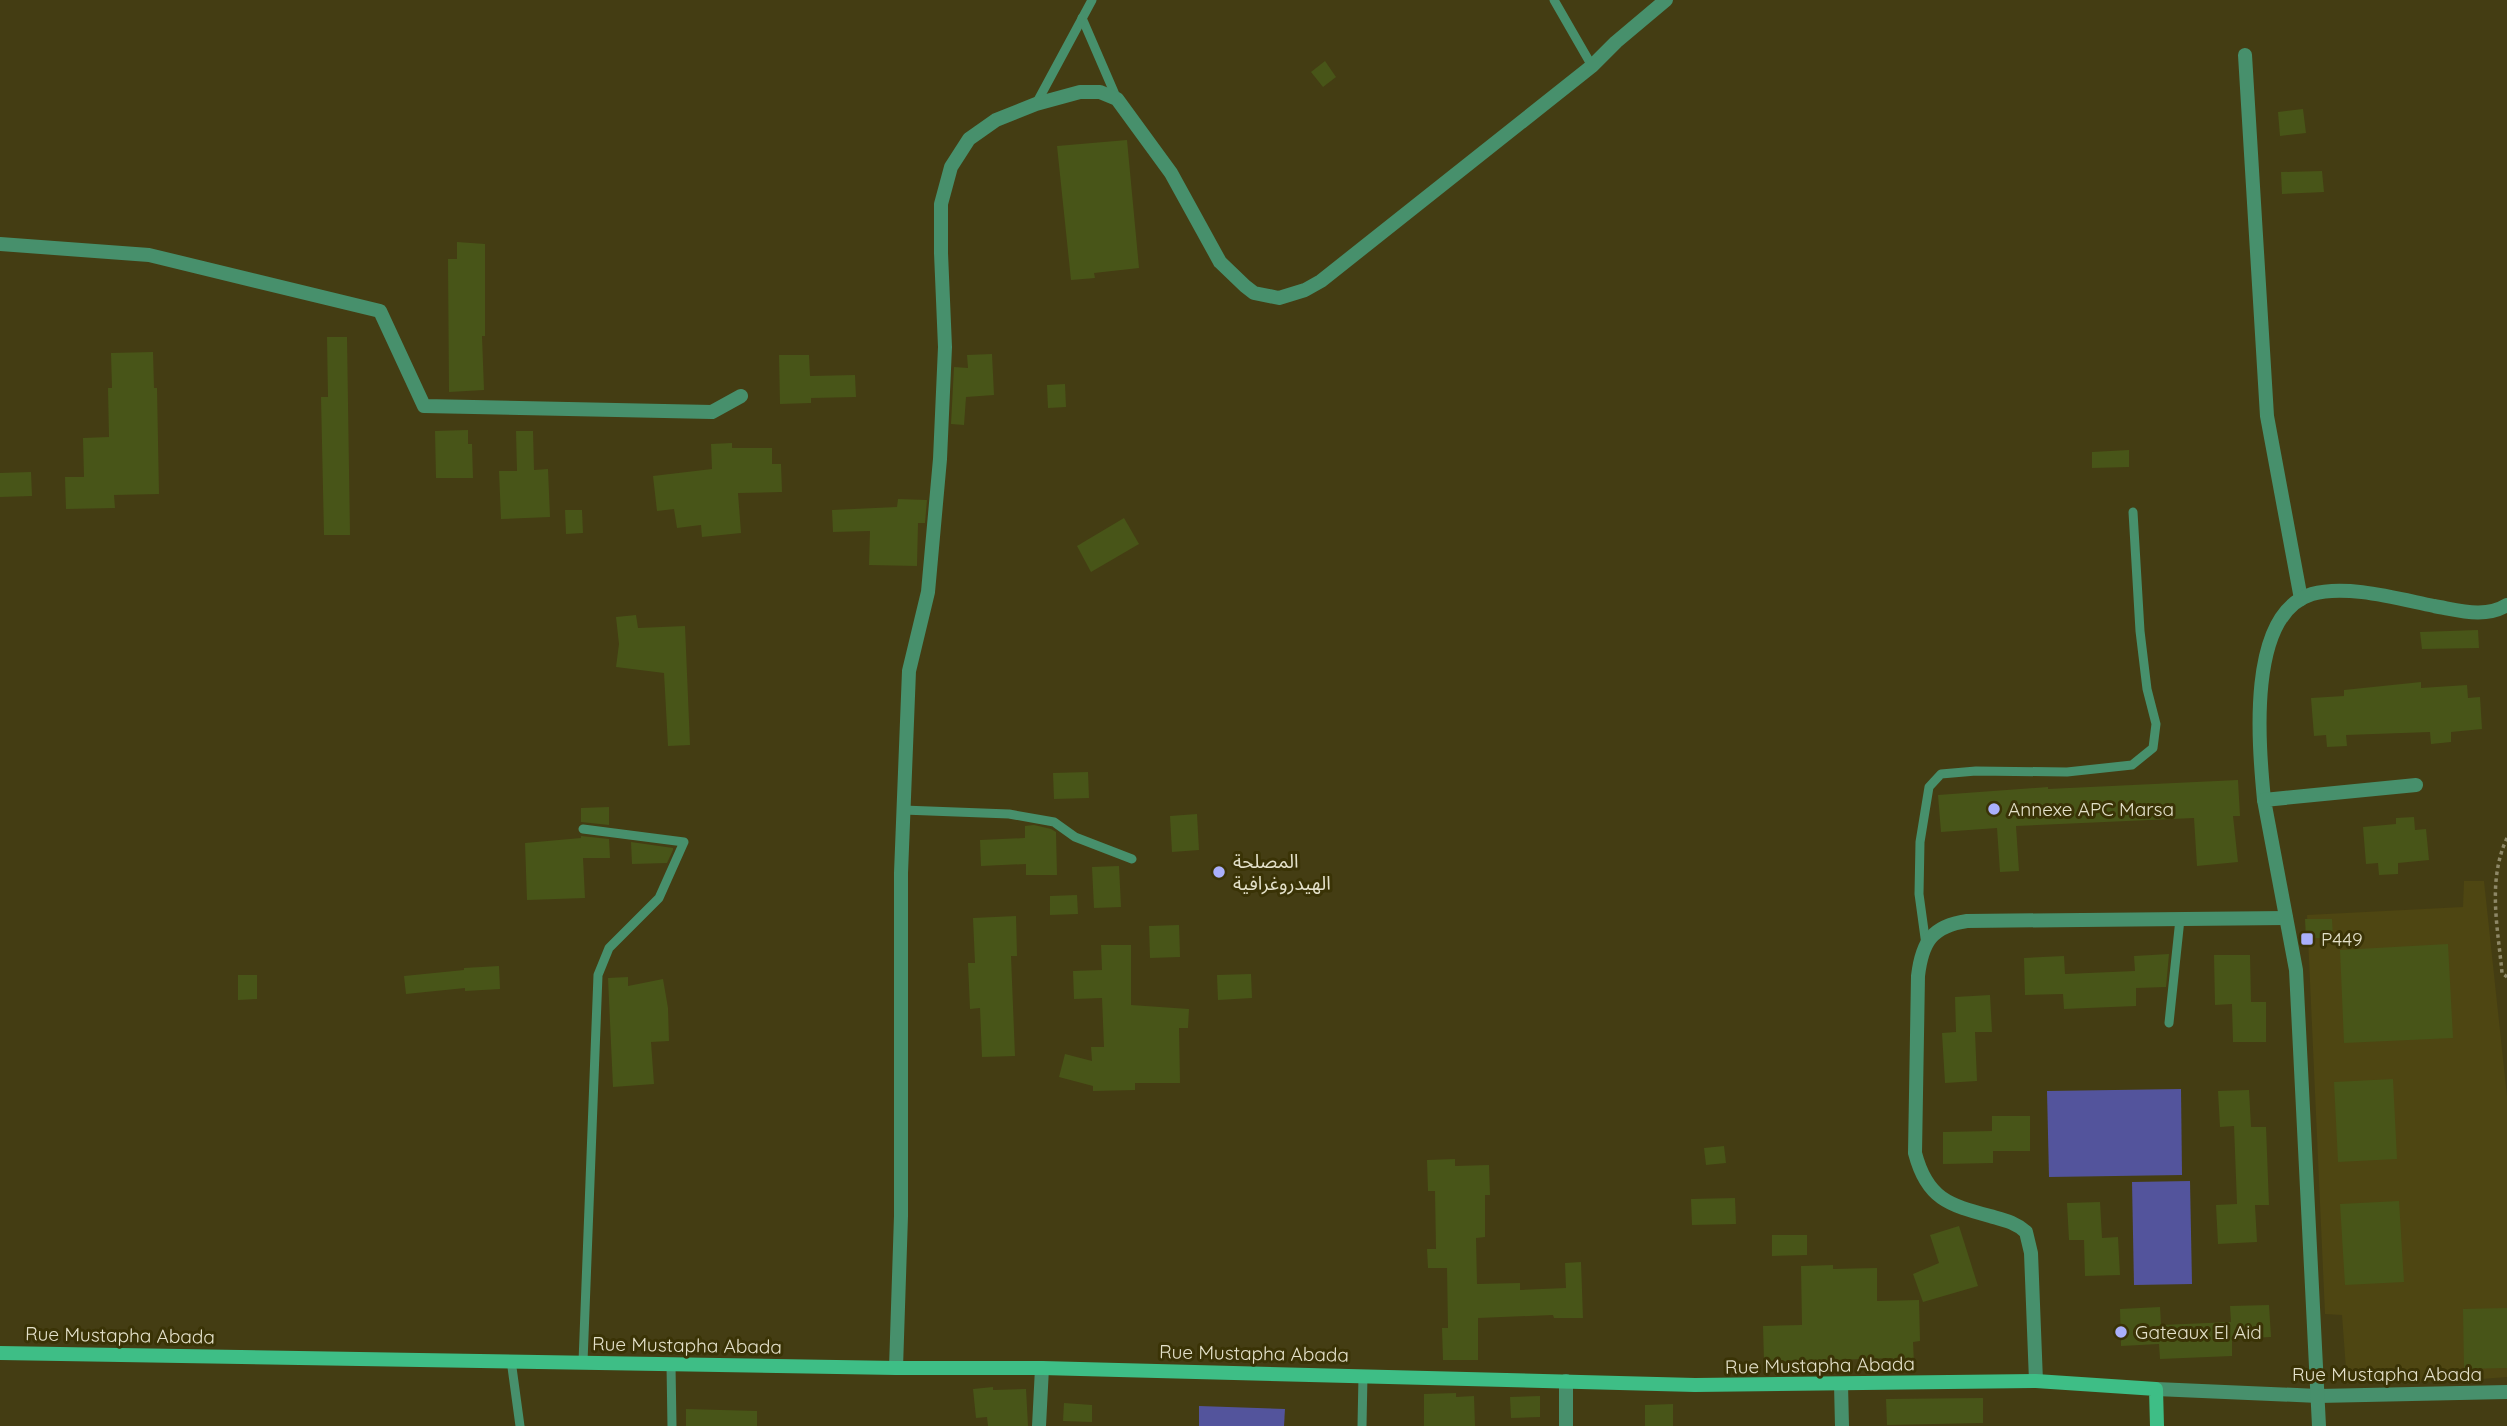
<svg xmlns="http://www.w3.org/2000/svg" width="2507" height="1426" font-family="Quicksand,'Noto Sans Arabic',sans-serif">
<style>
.built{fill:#4e4612}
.green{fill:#53549c}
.building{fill:#485518}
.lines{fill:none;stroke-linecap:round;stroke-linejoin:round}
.path{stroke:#8e8867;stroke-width:3.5;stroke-dasharray:3.5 3.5;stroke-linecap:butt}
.service{stroke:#47906c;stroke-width:9}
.minor{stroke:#47906c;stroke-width:14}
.secondary{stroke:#3ebe86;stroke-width:14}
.poi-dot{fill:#aab0fb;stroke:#3a3306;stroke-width:2.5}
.labels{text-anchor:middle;stroke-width:6;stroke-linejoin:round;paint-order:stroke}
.poi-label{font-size:19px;fill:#e4e1ca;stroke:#3a3306;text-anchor:start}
.street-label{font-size:19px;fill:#e4e1ca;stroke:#3a3306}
</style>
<rect width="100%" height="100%" fill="#443d13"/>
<path class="built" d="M2464 881H2484L2507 1096V1377L2456 1381 2347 1383 2342 1315 2325 1314 2307 915 2463 907Z"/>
<g class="green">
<path d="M2181 1089 2182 1175 2049 1177 2047 1091Z"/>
<path d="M2190 1181 2192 1284 2134 1285 2132 1182Z"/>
<path d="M1199 1406 1285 1409 1284 1426H1199Z"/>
</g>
<g class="building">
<path d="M1325 61 1336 77 1323 87 1311 72Z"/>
<path d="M2303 109 2306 133 2280 136 2278 112Z"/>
<path d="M1127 140 1139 268 1094 273 1095 278 1071 280 1057 146Z"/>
<path d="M2322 171 2324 192 2282 194 2281 172Z"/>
<path d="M457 242 485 244V336H482L484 390 449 392 448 259H457Z"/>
<path d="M327 337H347L350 535H324L321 397H328Z"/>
<path d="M153 352 154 388H157L159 494 114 495 115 508 66 509 65 477H84L83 438 109 437 108 388H112L111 353Z"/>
<path d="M992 354 994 395 966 397 964 425 951 424 954 367 968 368 967 355Z"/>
<path d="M779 355H809L810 376 855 375 856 397 811 398V403L780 404Z"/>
<path d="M1065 384 1066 407 1048 408 1047 385Z"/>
<path d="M468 430V444H472L473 478H436L435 431Z"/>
<path d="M516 431H533L534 470 548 469 550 517 501 519 499 471H517Z"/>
<path d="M732 443V448H772V464H781L782 492 738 493 741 533 702 537 701 525 677 528 674 509 657 511 653 476 712 469 711 444Z"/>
<path d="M2129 450V467L2092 468V452Z"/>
<path d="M31 472 32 496 0 497V473Z"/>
<path d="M898 499 927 500 925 523H918L917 566 869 565 870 531 833 532 832 510 897 507Z"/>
<path d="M565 510H582L583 533 566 534Z"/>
<path d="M1124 518 1139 544 1091 572 1077 546Z"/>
<path d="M636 615 638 628 685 626 690 745 668 746 664 673 616 667 619 644 616 617Z"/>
<path d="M2478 630 2479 648 2422 649 2420 632Z"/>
<path d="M2421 682V688L2467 685 2468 698 2480 697 2482 729 2451 732V742L2431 744 2430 732 2346 735 2347 746 2327 747 2326 735 2314 736 2311 698 2344 696V690Z"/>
<path d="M1088 772 1089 798 1054 799 1053 773Z"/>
<path d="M2238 780 2240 816H2233L2238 862 2197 866 2194 818 2016 826 2019 871 2000 872 1997 828 1941 832 1938 795 2048 787V789Z"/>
<path d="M609 807V825L581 822V808Z"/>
<path d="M1197 814 1199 850 1172 852 1170 816Z"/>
<path d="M2414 817 2415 830 2426 829 2429 860 2398 863V874L2379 875 2378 863 2366 864 2363 827 2396 824V818Z"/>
<path d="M1034 825 1051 829 1056 832 1057 875H1026V864L981 866 980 840 1025 838V826Z"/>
<path d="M581 836 609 839 610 858H583L585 898 527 900 525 843 581 838Z"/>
<path d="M631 842 673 848V850L667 863 632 864Z"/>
<path d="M1119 866 1121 907 1094 908 1092 867Z"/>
<path d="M1077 895 1078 914 1050 915V896Z"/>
<path d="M1016 916 1017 956H1011L1015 1056 982 1057 980 1008 970 1009 968 963H975L973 918Z"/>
<path d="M2305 919H2332L2333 938H2306Z"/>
<path d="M1179 925 1180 957 1150 958 1149 926Z"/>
<path d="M2448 944 2453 1038 2344 1043 2340 950Z"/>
<path d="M1101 945H1131V1005L1189 1009 1188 1028H1179L1180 1083H1135V1090L1093 1091V1086L1059 1077 1065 1054 1092 1061 1091 1047H1104L1102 998 1074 999 1073 971 1102 970Z"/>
<path d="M2169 954 2166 987 2136 988V1006L2064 1009 2063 994 2025 995 2024 958 2064 956 2065 974 2135 971 2134 956Z"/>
<path d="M2214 955H2250L2251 1002H2266V1042H2233L2232 1004 2215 1005Z"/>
<path d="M499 966 500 989 465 991V988L406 994 404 976 464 970V968Z"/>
<path d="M1251 974 1252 998 1218 1000 1217 975Z"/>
<path d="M238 975H257V999L238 1000Z"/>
<path d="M628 977V986L663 979 668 1008 669 1041 651 1042 654 1084 613 1087 608 978Z"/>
<path d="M1990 995 1992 1032H1975L1977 1081 1945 1083 1942 1033 1956 1032 1955 997Z"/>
<path d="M2393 1079 2397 1159 2338 1162 2334 1082Z"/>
<path d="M2249 1090 2251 1127H2266L2269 1205H2255L2257 1242 2218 1244 2216 1205 2237 1204 2234 1126 2220 1127 2218 1091Z"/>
<path d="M1992 1116H2030V1151H1993V1163L1943 1164V1132L1992 1131Z"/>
<path d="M1724 1146 1726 1163 1706 1165 1704 1148Z"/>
<path d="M1455 1159V1166L1489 1165 1490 1195H1485V1237L1476 1238 1477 1284 1520 1283V1290L1566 1288 1565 1263 1581 1262 1583 1318H1554L1553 1315 1478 1318V1360H1443L1442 1328H1448L1447 1268H1428L1427 1249H1436L1435 1191H1428L1427 1160Z"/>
<path d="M1735 1198 1736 1224 1692 1225 1691 1199Z"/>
<path d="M2399 1201 2404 1282 2345 1285 2340 1204Z"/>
<path d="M2100 1202 2102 1238 2118 1237 2120 1275 2085 1276 2084 1240H2069L2067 1203Z"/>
<path d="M1959 1226 1978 1286 1923 1302 1913 1274 1939 1263 1930 1235Z"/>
<path d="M1772 1235H1807V1255L1772 1256Z"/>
<path d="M1833 1265V1269L1877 1268V1301L1919 1300 1920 1341 1913 1342 1914 1363 1893 1364V1358L1832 1360V1362L1764 1361 1763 1326 1802 1325 1801 1266Z"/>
<path d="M2269 1305 2271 1337 2232 1339V1356L2160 1359 2159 1344 2121 1346 2120 1309 2160 1307 2161 1325 2231 1322 2230 1306Z"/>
<path d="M2507 1308V1368L2464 1369 2463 1309Z"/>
<path d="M993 1387V1390L1026 1389 1028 1426H988L987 1417 976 1418 973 1389Z"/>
<path d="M1456 1393V1397L1474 1396 1475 1426H1424V1394Z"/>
<path d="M1540 1396V1417L1511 1418 1510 1397Z"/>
<path d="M1983 1398V1423L1887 1425 1886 1399Z"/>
<path d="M1064 1403 1092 1405V1422L1063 1421Z"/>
<path d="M1673 1404V1426H1645V1405Z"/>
<path d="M686 1409 757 1411V1426H686Z"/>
</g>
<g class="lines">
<path class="path" d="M2507 838C2487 881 2498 928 2502 973L2507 977"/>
<g class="service">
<path d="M1554 0 1592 66"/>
<path d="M1082 18 1117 99"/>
<path d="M1036 104 1092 0"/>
<path d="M903 810 1009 814 1054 822 1075 837 1132 859"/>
<path d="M583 829 684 842 659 898 609 948 598 975 583 1362"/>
<path d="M1926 945 1919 894 1920 842 1929 787 1941 774 1976 771 2067 772 2132 765 2153 748 2156 724 2147 689 2140 631 2133 512"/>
<path d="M2169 1023 2180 919"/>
<path d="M511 1360 520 1426"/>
<path d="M671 1365 672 1426"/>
<path d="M1362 1426 1363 1375"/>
</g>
<g class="minor">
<path d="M2245 55 2267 416 2301 599"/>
<path d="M0 244 149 255 380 311 424 406 712 412 741 396"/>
<path d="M2264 800C2259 747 2246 614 2312 594 2347 584 2399 599 2434 606 2458 610 2485 619 2507 605"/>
<path d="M896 1368 901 1216V873L909 671 928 592 940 459 945 347 941 253V204L951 167 969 139 996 120 1036 104 1080 92H1100L1117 99 1171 173 1220 262 1245 286 1254 293 1279 298 1305 290 1321 281 1592 66 1616 42 1666 0"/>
<path d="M1566 1381V1426"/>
<path d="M2036 1381 2031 1253 2026 1232C2015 1222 2004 1220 1990 1216 1949 1205 1927 1199 1915 1153L1918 976C1922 942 1932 926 1967 921L2286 918"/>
<path d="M1841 1384 1842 1426"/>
<path d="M2156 1389 2318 1396 2507 1392"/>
<path d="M1039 1426 1042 1368"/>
<path d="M2319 1426 2296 970 2264 800 2416 785"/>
</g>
<path class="secondary" d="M0 1353 896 1368H1042L1695 1385 2036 1381 2156 1389 2157 1426"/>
</g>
<g class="poi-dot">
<circle cx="1994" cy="809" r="7"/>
<circle cx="1219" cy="872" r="7"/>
<rect x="2300" y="932" width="14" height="14" rx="3.5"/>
<circle cx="2121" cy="1332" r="7"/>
</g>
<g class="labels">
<g class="poi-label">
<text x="2008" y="816">Annexe APC Marsa</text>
<text x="1233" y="868">المصلحة<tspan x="1233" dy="22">الهيدروغرافية</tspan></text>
<text x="2321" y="946">P449</text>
<text x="2135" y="1339">Gateaux El Aid</text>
</g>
<g class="street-label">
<text transform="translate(120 1335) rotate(1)" y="7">Rue Mustapha Abada</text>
<text transform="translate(687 1345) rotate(1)" y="7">Rue Mustapha Abada</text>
<text transform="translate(1254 1353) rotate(1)" y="7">Rue Mustapha Abada</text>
<text transform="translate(1820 1365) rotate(-1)" y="7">Rue Mustapha Abada</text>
<text x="2387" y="1381">Rue Mustapha Abada</text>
</g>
</g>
</svg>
